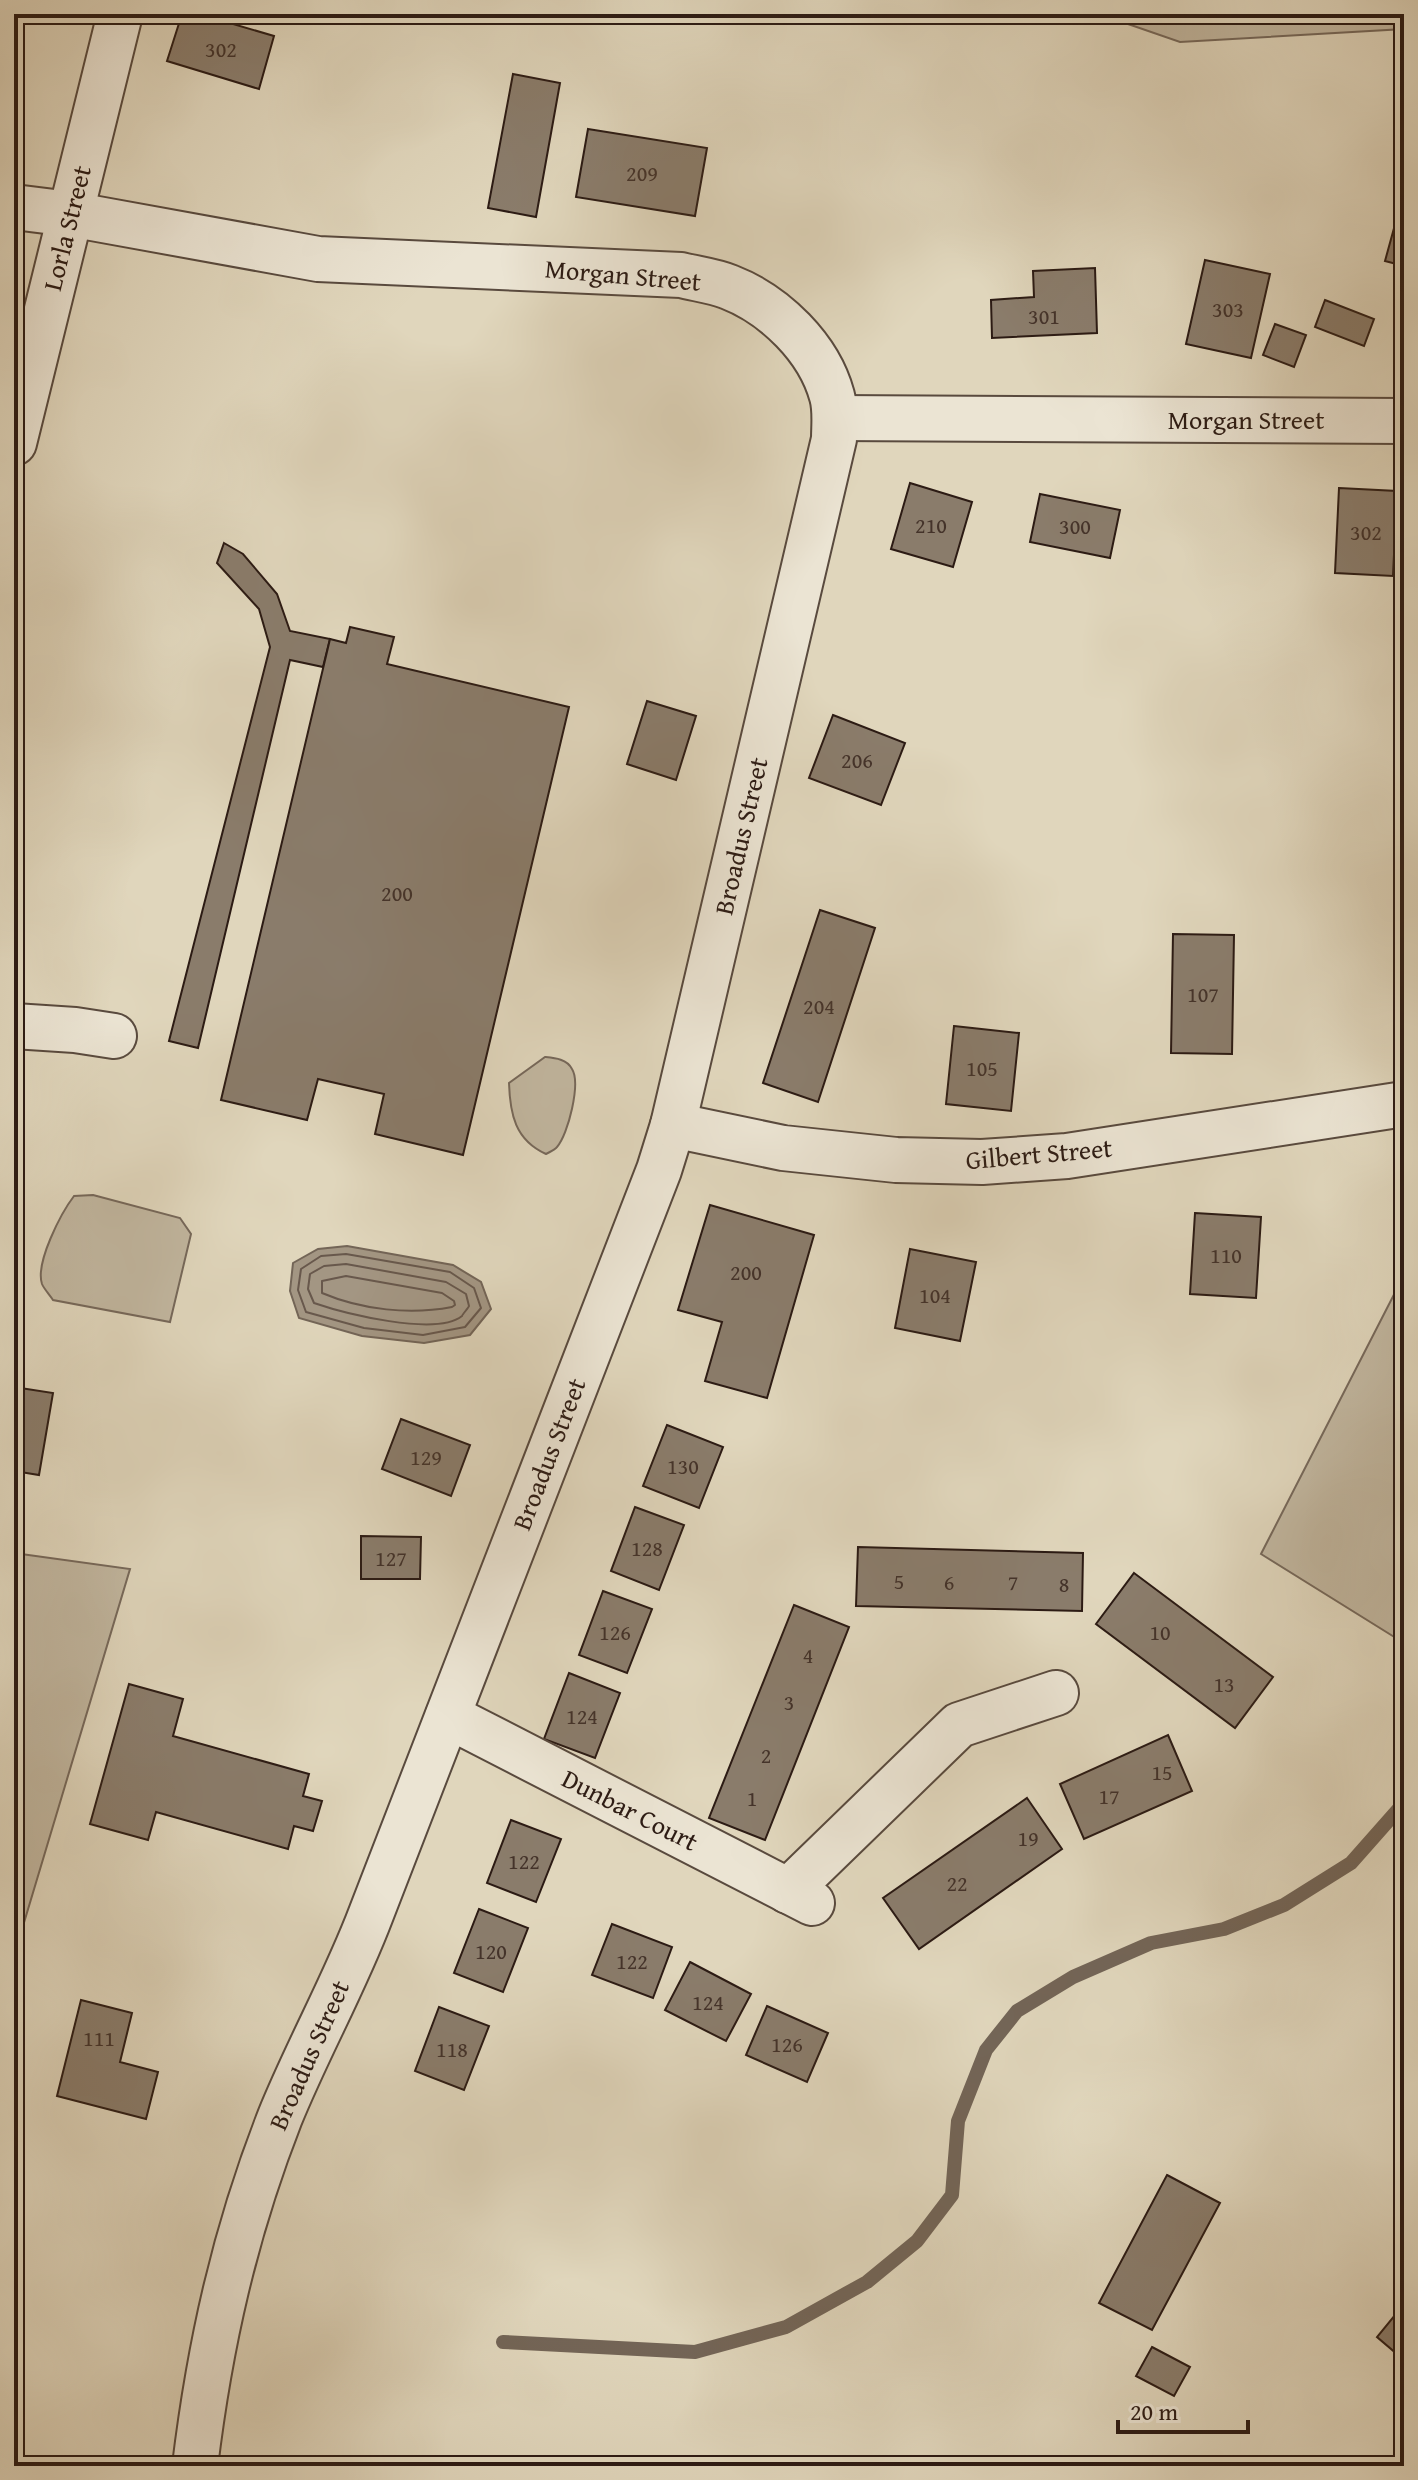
<svg xmlns="http://www.w3.org/2000/svg" width="1418" height="2480" font-family="'Gentium Book Plus',serif">
<style>
.green{fill:#c1b69f;stroke:#76685a;stroke-width:2}
.water{fill:#a39683;stroke:#736557;stroke-width:2}
.lines{fill:none;stroke-linecap:round;stroke-linejoin:round}
.shore{stroke:#68584c;stroke-width:2}
.stream{stroke:#736557;stroke-width:14}
.building{fill:#8a7c6b;stroke:#2c1b14;stroke-width:2}
.minor-casing{stroke:#594a3e;stroke-width:48}
.minor{stroke:#ebe4d3;stroke-width:44}
.labels{text-anchor:middle;stroke-width:6;stroke-linejoin:round;paint-order:stroke}
.number-label{font-size:22px;fill:#44332a}
.street-label{font-size:26px;fill:#2c1b14;stroke:#ebe4d3}
</style>
<rect width="100%" height="100%" fill="#e0d6bc"/>
<filter id="stains"><feTurbulence type="fractalNoise" baseFrequency=".0025" numOctaves="4"/><feColorMatrix values="0 0 0 0 .2 0 0 0 0 .09 0 0 0 0 .02 0 0 0 .5 -.17"/></filter>
<radialGradient id="worn" r=".72"><stop offset=".6" stop-color="#630" stop-opacity="0"/><stop offset="1" stop-color="#630" stop-opacity=".3"/></radialGradient>
<g class="green">
<path d="M1099 14H1404V29L1180 42Z"/>
<path d="M545 1057C555 1058 567 1059 572 1069 581 1083 568 1135 557 1147 556 1149 548 1153 546 1154 515 1140 510 1114 509 1083Z"/>
<path d="M93 1195 180 1218 191 1234 170 1322 53 1300C50 1295 44 1289 42 1284 35 1263 61 1213 74 1196Z"/>
<path d="M1404 1275V1643L1261 1554Z"/>
<path d="M14 1553 130 1569 14 1956Z"/>
</g>
<path class="water" d="M347 1246 453 1265 481 1282 491 1309 470 1335 424 1343 362 1336 299 1318 290 1291 293 1263 318 1249Z"/>
<g class="lines">
<g class="shore">
<path d="M346 1254 450 1272 474 1288 481 1308 465 1327 423 1335 364 1328 306 1312 298 1290 301 1269 321 1256Z"/>
<path d="M346 1264 446 1282 466 1294 469 1306C469 1307 462 1315 462 1316 436 1337 343 1313 314 1303L308 1289 310 1274 324 1266Z"/>
<path d="M346 1276 442 1293 454 1301 455 1305 452 1307C410 1315 362 1310 322 1293V1281Z"/>
</g>
<path class="stream" d="M503 2342 695 2352 786 2327 867 2282 917 2241 952 2195 958 2121 986 2050 1017 2011 1073 1977 1151 1943 1224 1929 1284 1905 1351 1863 1404 1803"/>
</g>
<g class="building">
<path d="M182 14H199L274 36 259 89 167 61Z"/>
<path d="M513 74 560 83 536 217 488 208Z"/>
<path d="M588 129 707 148 695 216 576 197Z"/>
<path d="M1399 210 1404 211V266L1385 261Z"/>
<path d="M1205 260 1270 274 1251 358 1186 344Z"/>
<path d="M1095 268 1097 333 992 338 991 300 1034 297 1033 271Z"/>
<path d="M1325 300 1374 319 1364 346 1315 327Z"/>
<path d="M1275 324 1306 335 1294 367 1263 355Z"/>
<path d="M910 483 972 502 953 567 891 549Z"/>
<path d="M1339 488 1397 491 1393 576 1335 573Z"/>
<path d="M1040 494 1120 510 1110 558 1030 542Z"/>
<path d="M224 543 243 554 277 594 290 631 330 639 323 667 290 660 198 1048 169 1041 270 647 259 609 217 563Z"/>
<path d="M350 627 394 637 387 664 569 707 463 1155 375 1134 384 1094 318 1079 307 1120 221 1100 330 639 346 643Z"/>
<path d="M647 701 696 716 676 780 627 764Z"/>
<path d="M833 715 905 743 881 805 809 778Z"/>
<path d="M820 910 875 928 818 1102 763 1083Z"/>
<path d="M1173 934 1234 935 1232 1054 1171 1053Z"/>
<path d="M954 1026 1019 1033 1011 1111 946 1104Z"/>
<path d="M710 1205 814 1235 767 1398 705 1381 722 1322 678 1310Z"/>
<path d="M1195 1213 1261 1217 1256 1298 1190 1294Z"/>
<path d="M910 1249 976 1262 960 1341 895 1328Z"/>
<path d="M14 1387 53 1393 39 1475 14 1471Z"/>
<path d="M401 1419 470 1445 451 1496 382 1469Z"/>
<path d="M667 1425 723 1447 699 1508 643 1486Z"/>
<path d="M635 1507 684 1525 659 1590 611 1571Z"/>
<path d="M361 1536 421 1537 420 1579H361Z"/>
<path d="M858 1547 1083 1553 1082 1611 856 1606Z"/>
<path d="M1134 1573 1273 1677 1235 1728 1096 1624Z"/>
<path d="M603 1591 652 1609 627 1673 579 1655Z"/>
<path d="M794 1605 849 1627 765 1840 709 1818Z"/>
<path d="M569 1673 620 1693 595 1758 544 1739Z"/>
<path d="M129 1684 183 1699 173 1736 309 1774 303 1796 322 1801 313 1831 294 1826 288 1849 156 1812 148 1840 90 1824Z"/>
<path d="M1168 1735 1192 1791 1084 1839 1060 1784Z"/>
<path d="M1027 1798 1062 1849 919 1949 883 1898Z"/>
<path d="M511 1820 561 1839 536 1902 487 1883Z"/>
<path d="M479 1909 528 1928 503 1992 454 1973Z"/>
<path d="M612 1924 672 1947 653 1998 592 1975Z"/>
<path d="M690 1962 751 1994 726 2041 665 2010Z"/>
<path d="M81 2000 132 2013 120 2062 158 2072 146 2119 57 2096Z"/>
<path d="M767 2006 828 2033 807 2082 746 2055Z"/>
<path d="M439 2007 489 2026 464 2090 415 2071Z"/>
<path d="M1404 2142V2197L1397 2196Z"/>
<path d="M1167 2175 1220 2203 1152 2330 1099 2303Z"/>
<path d="M1404 2304V2360L1377 2337Z"/>
<path d="M1152 2347 1190 2367 1174 2396 1136 2376Z"/>
</g>
<g class="lines">
<defs>
<g id="minor">
<path d="M14 207 70 214 318 259 681 275C697 279 715 281 729 287 775 305 819 348 832 396 836 410 834 425 834 439L673 1125 659 1170C563 1418 467 1666 371 1914 345 1983 308 2048 280 2117 235 2232 210 2343 195 2466"/>
<path d="M835 418 1404 421"/>
<path d="M14 443 120 14"/>
<path d="M14 1026 75 1030 114 1036"/>
<path d="M673 1125 783 1148 896 1160 982 1162 1067 1156 1404 1104"/>
<path d="M448 1716 812 1903"/>
<path d="M788 1891 959 1725 1056 1693"/>
</g>
</defs>
<use href="#minor" class="minor-casing"/>
<use href="#minor" class="minor"/>
</g>
<g class="labels">
<g class="number-label">
<text x="221" y="57">302</text>
<text x="642" y="181">209</text>
<text x="1228" y="317">303</text>
<text x="1044" y="324">301</text>
<text x="931" y="533">210</text>
<text x="1075" y="534">300</text>
<text x="1366" y="540">302</text>
<text x="857" y="768">206</text>
<text x="397" y="901">200</text>
<text x="1203" y="1002">107</text>
<text x="819" y="1014">204</text>
<text x="982" y="1076">105</text>
<text x="1226" y="1263">110</text>
<text x="746" y="1280">200</text>
<text x="935" y="1303">104</text>
<text x="426" y="1465">129</text>
<text x="683" y="1474">130</text>
<text x="647" y="1556">128</text>
<text x="391" y="1566">127</text>
<text x="899" y="1589">5</text>
<text x="949" y="1590">6</text>
<text x="1013" y="1590">7</text>
<text x="1064" y="1592">8</text>
<text x="615" y="1640">126</text>
<text x="1160" y="1640">10</text>
<text x="808" y="1663">4</text>
<text x="1224" y="1692">13</text>
<text x="789" y="1710">3</text>
<text x="582" y="1724">124</text>
<text x="766" y="1763">2</text>
<text x="1162" y="1780">15</text>
<text x="1109" y="1804">17</text>
<text x="752" y="1806">1</text>
<text x="1028" y="1846">19</text>
<text x="524" y="1869">122</text>
<text x="957" y="1891">22</text>
<text x="491" y="1959">120</text>
<text x="632" y="1969">122</text>
<text x="708" y="2010">124</text>
<text x="99" y="2046">111</text>
<text x="787" y="2052">126</text>
<text x="452" y="2057">118</text>
</g>
<g class="street-label">
<text transform="translate(67 228) rotate(-76)" y="9">Lorla Street</text>
<text transform="translate(623 275) rotate(5)" y="9">Morgan Street</text>
<text x="1246" y="429">Morgan Street</text>
<text transform="translate(741 836) rotate(-77)" y="9">Broadus Street</text>
<text transform="translate(1039 1154) rotate(-5)" y="9">Gilbert Street</text>
<text transform="translate(549 1454) rotate(-69)" y="9">Broadus Street</text>
<text transform="translate(630 1810) rotate(27)" y="9">Dunbar Court</text>
<text transform="translate(309 2055) rotate(-66)" y="9">Broadus Street</text>
</g>
</g>
<rect width="1418" height="2480" fill="none" stroke="#e0d6bc" stroke-width="48"/>
<rect x="16" y="16" width="1386" height="2448" fill="none" stroke="#2c1b14" stroke-width="4"/>
<rect x="24" y="24" width="1370" height="2432" fill="none" stroke="#2c1b14" stroke-width="2"/>
<path d="M1118 2420v12h130v-12" fill="none" stroke="#2c1b14" stroke-width="4"/>
<text x="1130" y="2420" font-size="24" fill="#2c1b14" stroke="#ebe4d3" stroke-width="6" paint-order="stroke">20 m</text>
<rect width="100%" height="100%" filter="url(#stains)"/>
<rect width="100%" height="100%" fill="url(#worn)"/>
</svg>
